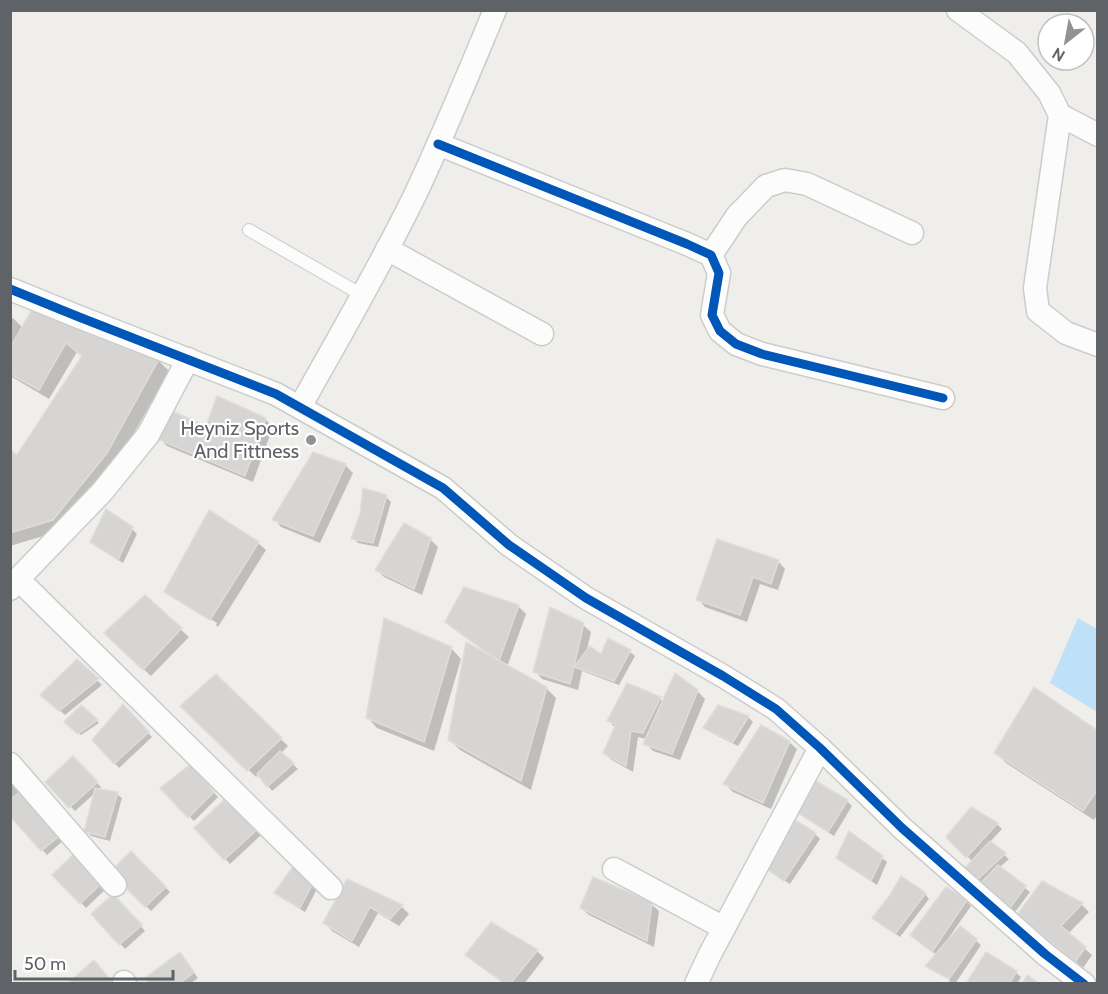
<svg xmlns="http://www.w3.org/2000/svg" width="1108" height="994" font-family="Cabin,sans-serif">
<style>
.water{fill:#bfe0f9}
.shadow{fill:#0003}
.building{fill:#d6d5d3;stroke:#deddd9;stroke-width:1.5}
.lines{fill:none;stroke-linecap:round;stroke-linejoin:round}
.lane-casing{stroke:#cbcccc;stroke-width:14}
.street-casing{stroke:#cbcccc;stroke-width:25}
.lane{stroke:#fdfcfc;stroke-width:12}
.street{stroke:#fdfcfc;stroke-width:22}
.cycleway-casing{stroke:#fff;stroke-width:13}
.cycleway{stroke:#0057b8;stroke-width:9}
.poi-dot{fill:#919496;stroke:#fff;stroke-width:2}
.labels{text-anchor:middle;stroke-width:4.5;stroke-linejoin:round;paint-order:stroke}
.poi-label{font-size:20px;fill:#5f6368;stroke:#fff;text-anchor:end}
</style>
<rect width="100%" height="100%" fill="#efeeea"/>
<path class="water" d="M1078 618 1097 629V712L1050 683Z"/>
<g class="shadow">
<path d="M35 308 159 361 169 371 117 463 63 530 10 546V452L17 457 83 357 77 352 49 399 12 377 10 376V317L14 319 23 328Z"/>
<path d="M265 419 273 427 253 482 167 446 159 438 207 428Z"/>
<path d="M345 465 353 473 320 543 281 527 274 519Z"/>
<path d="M386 497 391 502 378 547 358 543 353 538Z"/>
<path d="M106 511 132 529 137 534 123 563 97 547 92 542Z"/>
<path d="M430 539 438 547 422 595 384 577 377 570Z"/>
<path d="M258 543 266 550 218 627 216 625 217 623 172 595V598L165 591Z"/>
<path d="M778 561 785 569 778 590 760 584 747 622 705 607 698 599Z"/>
<path d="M145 597 189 637 151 676 113 641Z"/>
<path d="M518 606 526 614 507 667 546 688 556 698 531 790 460 750 450 740 490 655 455 630 447 622Z"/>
<path d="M583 625 591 632 586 654 602 657 630 652 635 656 619 685 582 671 578 690 542 679 535 671Z"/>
<path d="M451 648 461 659 434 751 377 728 367 717Z"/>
<path d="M77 661 102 685 65 715 47 699Z"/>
<path d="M216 677 288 746 281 753 298 769 272 791 259 774 256 777 182 706Z"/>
<path d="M697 691 705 699 680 760 653 751 645 743 647 739 638 737 633 772 612 760 604 753 616 728 609 721 660 699 664 702Z"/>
<path d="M124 706 152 737 119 768 94 740Z"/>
<path d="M81 707 99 723 81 735 66 722Z"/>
<path d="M748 717 753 722 738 746 710 732 705 728Z"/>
<path d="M1098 733V814L1094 820 1006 763 996 753Z"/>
<path d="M789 742 797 749 771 809 733 792 725 784Z"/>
<path d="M73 758 101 787 98 790 117 794 122 798 110 841 91 836 86 831 95 793 75 811 47 782Z"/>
<path d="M196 771 218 797 194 821 162 788Z"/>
<path d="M10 772 66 838 47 855 10 814Z"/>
<path d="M817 783 847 801 852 806 834 836 805 818 800 813Z"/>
<path d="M971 809 997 824 1002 829 989 843 1009 859 999 868 1030 892 1015 912 981 884 966 869 972 861 948 837Z"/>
<path d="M794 821 816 835 820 839 790 884 771 872Z"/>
<path d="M196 828 258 830 262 834 230 864Z"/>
<path d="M131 853 170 892 151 911 112 872Z"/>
<path d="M882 858 887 862 877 885 842 862Z"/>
<path d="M295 866 317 889 305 912 280 897 276 893Z"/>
<path d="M54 875 110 885 86 908Z"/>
<path d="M348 881 402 907 409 914 399 926 378 913 359 947 332 931 325 923Z"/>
<path d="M1042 883 1082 905 1089 912 1068 934 1092 955 1083 968 1027 922Z"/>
<path d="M925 894 929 899 900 937 879 922Z"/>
<path d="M118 900 145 931 125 949 93 914Z"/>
<path d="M966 901 971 906 950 936 952 938 960 928 981 945 955 984H948L950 980 932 970 928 966 937 955 917 940Z"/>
<path d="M651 904 659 911 654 947 589 915 581 908Z"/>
<path d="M537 951 544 958 524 984H505L475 962 467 955Z"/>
<path d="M987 954 1016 973 1021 977 1017 984H971Z"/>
<path d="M184 959 198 978 190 984H151Z"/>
</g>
<g class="building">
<path d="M34 306 159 359 107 453 53 520 10 533V450L17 455 82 356 66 343 39 390 10 374V348Z"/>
<path d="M217 396 266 418 245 476 157 439 172 411 206 426Z"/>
<path d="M313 452 346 464 313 536 272 520Z"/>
<path d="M363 488 387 495 373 543 351 539 360 514Z"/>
<path d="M106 509 133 527 118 560 90 542Z"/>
<path d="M209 510 259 542 210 620 164 592Z"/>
<path d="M404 523 431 538 414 589 375 570Z"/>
<path d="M717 539 779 560 771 584 753 577 740 615 696 600Z"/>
<path d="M464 587 519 605 499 661 445 622Z"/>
<path d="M145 595 182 628 143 670 104 633Z"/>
<path d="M550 607 584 623 570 684 533 672Z"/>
<path d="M384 618 452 647 424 742 366 718Z"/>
<path d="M608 638 631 650 614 681 574 667 590 646 601 654Z"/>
<path d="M466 642 547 687 521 781 448 740Z"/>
<path d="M77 659 99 679 59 711 40 695Z"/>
<path d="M675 673 698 690 672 754 643 744Z"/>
<path d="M216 674 282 738 247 771 180 706Z"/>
<path d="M627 683 661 697 643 733 631 731 626 766 603 753 616 724 607 721Z"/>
<path d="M1034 687 1098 731V789L1083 811 994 753Z"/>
<path d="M123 704 149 732 114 764 92 740Z"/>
<path d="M81 705 98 720 78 734 64 722Z"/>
<path d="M718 705 749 716 733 742 703 728Z"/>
<path d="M761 725 790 741 763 803 723 784Z"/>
<path d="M280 751 294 763 267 787 257 774Z"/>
<path d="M73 756 98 782 69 808 45 782Z"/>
<path d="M191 764 214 792 188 818 160 788Z"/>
<path d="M816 781 848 800 828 832 798 813Z"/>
<path d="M24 788 63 833 41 851 10 816V800Z"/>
<path d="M95 788 118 792 105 837 84 832Z"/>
<path d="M224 800 259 828 224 860 194 828Z"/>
<path d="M971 807 998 823 966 858 946 837Z"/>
<path d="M793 819 816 833 784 881 764 867Z"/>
<path d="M849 831 883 856 871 881 836 858Z"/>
<path d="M990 841 1006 853 976 881 964 869Z"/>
<path d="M78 850 106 879 80 904 52 875Z"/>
<path d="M131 851 166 887 145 907 110 872Z"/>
<path d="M295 864 313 883 300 908 274 893Z"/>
<path d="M998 865 1026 886 1010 908 980 884Z"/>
<path d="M901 876 926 893 895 934 872 918 890 895Z"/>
<path d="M593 877 652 902 647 941 580 908Z"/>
<path d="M347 879 403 905 390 919 370 907 352 941 323 923Z"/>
<path d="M1042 881 1083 903 1061 926 1086 947 1075 962 1017 915Z"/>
<path d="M946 887 967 900 932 952 910 935Z"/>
<path d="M113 894 142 925 119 945 91 914Z"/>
<path d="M491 922 538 950 510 984H505L465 955Z"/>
<path d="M960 926 977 939 949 979 925 966Z"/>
<path d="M180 952 194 972 179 984H150L145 978Z"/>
<path d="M986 952 1017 971 1009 984H970L967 982Z"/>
<path d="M94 960 114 984H67Z"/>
<path d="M1027 975 1040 984H1022Z"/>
</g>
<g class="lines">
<defs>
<path id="lane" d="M249 230 362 295"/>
<g id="street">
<path d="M958 10 1017 53 1049 93 1060 115 1035 288 1038 311 1066 333 1098 345"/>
<path d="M1060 115 1098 135"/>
<path d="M438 144 687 244 711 255 719 273 712 315 720 331 736 344 762 354 943 398"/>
<path d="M387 249 542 334"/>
<path d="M711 255 737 216 766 186 785 180 807 184 912 233"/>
<path d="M10 289 79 317 276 394 443 488 509 545 586 598 723 676 776 709 820 748 902 828 1045 954 1084 984"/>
<path d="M300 407C339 337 380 267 415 195 444 134 469 72 495 10"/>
<path d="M18 579 331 888"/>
<path d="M10 589 18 579 102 492 148 435 188 359"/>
<path d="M10 764 115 885"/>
<path d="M614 869 724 928"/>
<path d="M124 982 125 984"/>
<path d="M696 984 709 956 820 748"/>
</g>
</defs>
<use href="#lane" class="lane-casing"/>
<use href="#street" class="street-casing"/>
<use href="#lane" class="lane"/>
<use href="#street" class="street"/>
<defs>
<g id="cycleway">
<path d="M438 144 687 244 711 255 719 273 712 315 720 331 736 344 762 354 943 398"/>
<path d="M10 289 79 317 276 394 443 488 509 545 586 598 723 676 776 709 820 748 902 828 1045 954 1084 984"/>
</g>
</defs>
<use href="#cycleway" class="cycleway-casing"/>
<use href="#cycleway" class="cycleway"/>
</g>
<circle class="poi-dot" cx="311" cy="440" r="6"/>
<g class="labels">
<g class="poi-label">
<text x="299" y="435">Heyniz Sports<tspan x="299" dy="23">And Fittness</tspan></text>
</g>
</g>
<rect width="1108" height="994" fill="none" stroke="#5f6368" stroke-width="24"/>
<g transform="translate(1066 42) rotate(211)"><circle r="28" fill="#ffffff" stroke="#bfc1c3" stroke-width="1.5"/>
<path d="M0-4.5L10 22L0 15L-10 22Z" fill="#919496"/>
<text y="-9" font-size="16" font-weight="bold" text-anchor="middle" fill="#5f6368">N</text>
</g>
<path d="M15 970v9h158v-9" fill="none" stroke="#5f6368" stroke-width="3"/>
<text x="24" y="970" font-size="18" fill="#5f6368" stroke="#ffffff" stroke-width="4.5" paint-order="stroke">50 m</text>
</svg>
